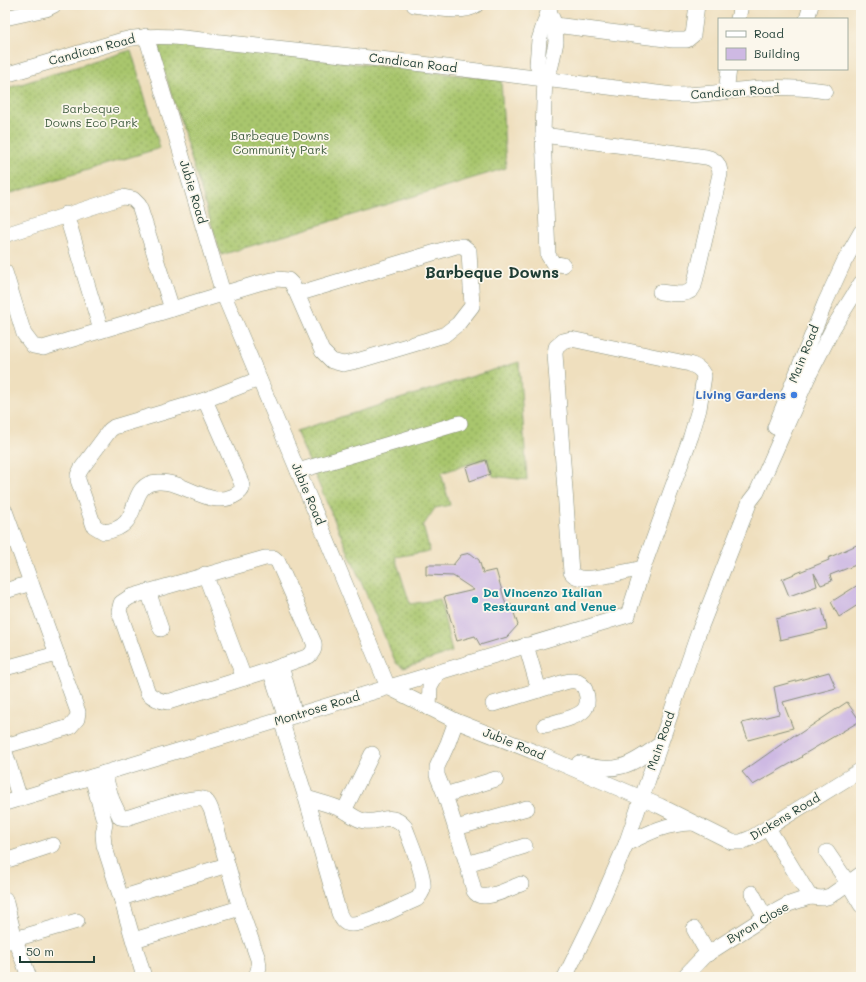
<svg xmlns="http://www.w3.org/2000/svg" width="866" height="982" font-family="Mali,sans-serif">
<style>
.grass{fill:url(#grass-dots);stroke:#648250}
.building{fill:#ceb9e3}
.lines{fill:none;stroke-linecap:round;stroke-linejoin:round}
.minor-casing{stroke:#878e79;stroke-width:16}
.minor{stroke:#fff;stroke-width:15}
.shop-dot{fill:#3f7fe0;stroke:#fbf7ec;stroke-width:1.5}
.culture-dot{fill:#0f9aa8;stroke:#fbf7ec;stroke-width:1.5}
.labels{text-anchor:middle;stroke-width:3.5;stroke-linejoin:round;paint-order:stroke}
.street-label{font-size:12px;fill:#1f3d34;stroke:#fbf7ec}
.park-label{font-size:12px;fill:#425f42;stroke:#fbf7ec}
.shop-label{font-size:12px;font-weight:bold;fill:#366cbe;stroke:#fbf7ec;text-anchor:end}
.culture-label{font-size:12px;font-weight:bold;fill:#0d838f;stroke:#fbf7ec;text-anchor:start}
.district-label{font-size:16px;font-weight:bold;fill:#1f3d34;stroke:#fbf7ec}
</style>
<defs>
<pattern id="grass-dots" width="8" height="8" patternUnits="userSpaceOnUse"><rect width="8" height="8" fill="#a9c66d"/><path d="M2 2h.1M6 6h.1" fill="none" stroke="#89a25a" stroke-width="1.8" stroke-linecap="round"/></pattern>
</defs>
<rect width="100%" height="100%" fill="#fbf7ec"/>
<filter id="ink" filterUnits="userSpaceOnUse"><feTurbulence type="fractalNoise" baseFrequency=".025" numOctaves="2"/><feDisplacementMap in="SourceGraphic" scale="8" xChannelSelector="R" yChannelSelector="G"/><feConvolveMatrix kernelMatrix="1 2 1 2 8 2 1 2 1" color-interpolation-filters="sRGB"/></filter>
<filter id="wash" filterUnits="userSpaceOnUse"><feTurbulence type="fractalNoise" baseFrequency=".012" numOctaves="4" result="noise"/><feDisplacementMap in="SourceGraphic" scale="16" xChannelSelector="R" yChannelSelector="G"/><feGaussianBlur stdDeviation="0.9" result="paint"/><feColorMatrix in="noise" values="0 0 0 0 0 0 0 0 0 0 0 0 0 0 0 0 0 1.4 0 .05"/><feComposite in="paint" operator="in"/></filter>
<g filter="url(#wash)">
<rect width="100%" height="100%" fill="#efdfbe"/>
<g class="grass">
<path d="M166 42 501 80 506 168 221 255 159 54C159 47 160 45 166 42Z"/>
<path d="M131 50 160 148 5 195V89Z"/>
<path d="M519 362 527 480 493 476 487 458 441 473 450 505 435 508 423 526 430 551 395 557 410 604 440 599 452 652 403 668 396 663 296 431Z"/>
</g>
<g id="blocks">
<g class="building">
<path d="M486 460 490 474 470 481 466 467Z"/>
<path d="M861 543V563L830 575 832 581 821 585 814 573 817 586 789 596 782 579 829 560 828 558Z"/>
<path d="M470 553 479 560 483 573 496 570 506 605 511 604 518 625 507 637 480 645 475 636 457 641 444 597 474 590 453 576 426 575V565H453L461 555Z"/>
<path d="M861 583V603L839 617 831 602Z"/>
<path d="M822 608 827 629 780 640 776 619Z"/>
<path d="M829 672 836 688 783 702 793 728 748 740 742 723 779 714 774 687Z"/>
<path d="M847 702 860 721 801 756 802 757 753 785 742 772 796 734V736Z"/>
</g>
</g>
</g>
<g filter="url(#ink)">
<use href="#blocks" fill-opacity="0" stroke="#878e79" stroke-width="1"/>
<g class="lines">
<defs>
<g id="minor">
<path d="M414 5C429 7 464 15 476 5"/>
<path d="M549 11 555 25 556 42 551 66 545 79 544 101 543 135 548 255 553 263 563 265"/>
<path d="M5 18 46 9 54 5"/>
<path d="M738 19 741 5"/>
<path d="M807 19 811 5"/>
<path d="M555 25 673 40H687L693 35 697 5"/>
<path d="M146 36 223 293 311 502 388 687 456 721 532 751 660 806 732 842H741L751 838 861 770"/>
<path d="M5 75 123 40C144 35 164 36 184 38L398 61 673 95C703 96 731 90 760 88 782 87 804 88 825 91"/>
<path d="M545 79 537 64 539 40 550 6"/>
<path d="M726 92 729 69"/>
<path d="M543 135 706 157C715 159 720 164 720 174L694 286C689 298 671 293 660 292"/>
<path d="M66 214 101 330"/>
<path d="M5 235 123 197 133 199 139 205 172 309"/>
<path d="M5 272 24 334 33 346 43 348 259 283 277 279 288 280 292 284 297 294 322 351 332 361 343 364 357 361 444 335 458 324 472 306 469 251 463 246H456L297 294"/>
<path d="M205 400 241 482C243 488 243 490 237 494 211 511 185 480 158 482 133 483 138 509 126 522 121 528 111 531 104 532L94 526 78 480V475L81 469 110 430 114 427Z"/>
<path d="M205 400 259 379"/>
<path d="M775 427 825 303 844 262 861 232"/>
<path d="M298 471 460 423"/>
<path d="M5 511 78 712 77 719 70 727 5 746"/>
<path d="M265 558H274L278 562 314 643C315 649 313 652 309 656L270 670 168 702C160 701 154 699 148 693L119 611 121 603 130 597Z"/>
<path d="M205 574 244 678"/>
<path d="M5 591 31 583"/>
<path d="M148 591 161 629"/>
<path d="M526 645 539 690"/>
<path d="M281 666 295 715"/>
<path d="M5 668 57 654"/>
<path d="M270 670 286 718"/>
<path d="M493 704 565 682C569 681 574 680 578 682 587 686 590 703 584 710 577 718 556 722 545 725"/>
<path d="M429 708 430 686 438 672"/>
<path d="M281 720 306 798 339 913C341 917 342 921 346 923 360 929 402 905 417 899 420 895 423 892 423 888 425 875 410 841 405 827 392 811 381 823 365 821 357 820 352 815 345 811 333 805 319 802 306 798"/>
<path d="M456 721 448 743 437 767V775L445 795 467 864 474 891C481 904 510 888 521 884"/>
<path d="M5 752 20 799"/>
<path d="M579 763C615 775 630 766 659 745"/>
<path d="M104 773 112 800 120 817 126 818C141 814 190 795 203 799 208 801 210 807 212 812L240 908 258 959 259 967 256 977"/>
<path d="M92 777 105 824 103 834 104 845 121 898 144 977"/>
<path d="M445 795 496 779"/>
<path d="M5 803 628 615 643 568 691 436 699 409 704 376C701 369 697 367 690 364L571 339 563 341 556 347 555 354 571 572C573 576 576 577 581 578 595 580 627 571 643 568"/>
<path d="M344 811 372 754"/>
<path d="M456 828 527 808"/>
<path d="M768 828 810 897"/>
<path d="M626 844C650 832 665 824 692 823"/>
<path d="M827 852 848 883 861 905"/>
<path d="M5 861 53 845"/>
<path d="M467 864 525 846"/>
<path d="M752 893 765 917"/>
<path d="M121 898 227 865"/>
<path d="M5 899 15 939 5 942"/>
<path d="M694 929 708 954"/>
<path d="M134 940 240 908"/>
<path d="M29 977 15 939 77 921"/>
<path d="M565 977 593 920 626 844 698 634 750 501 757 492 808 377 833 328 861 283"/>
<path d="M684 977 704 956 765 917 789 904 810 897 823 898 830 896 861 874"/>
</g>
</defs>
<use href="#minor" class="minor-casing"/>
<use href="#minor" class="minor"/>
</g>
</g>
<circle class="shop-dot" cx="794" cy="395" r="4"/>
<circle class="culture-dot" cx="475" cy="600" r="4"/>
<g class="labels">
<g class="street-label">
<text transform="translate(92 50) rotate(-15)" y="4">Candican Road</text>
<text transform="translate(413 63) rotate(7)" y="4">Candican Road</text>
<text transform="translate(735 92) rotate(-4)" y="4">Candican Road</text>
<text transform="translate(193 192) rotate(73)" y="4">Jubie Road</text>
<text transform="translate(804 354) rotate(-68)" y="4">Main Road</text>
<text transform="translate(308 494) rotate(67)" y="4">Jubie Road</text>
<text transform="translate(317 709) rotate(-17)" y="4">Montrose Road</text>
<text transform="translate(661 741) rotate(-71)" y="4">Main Road</text>
<text transform="translate(514 744) rotate(22)" y="4">Jubie Road</text>
<text transform="translate(785 817) rotate(-31)" y="4">Dickens Road</text>
<text transform="translate(758 923) rotate(-30)" y="4">Byron Close</text>
</g>
<g class="park-label">
<text x="91" y="113">Barbeque<tspan x="91" dy="14">Downs Eco Park</tspan></text>
<text x="280" y="140">Barbeque Downs<tspan x="280" dy="14">Community Park</tspan></text>
</g>
<g class="shop-label">
<text x="786" y="399">Living Gardens</text>
</g>
<g class="culture-label">
<text x="483" y="597">Da Vincenzo Italian<tspan x="483" dy="14">Restaurant and Venue</tspan></text>
</g>
<g class="district-label">
<text x="492" y="278">Barbeque Downs</text>
</g>
</g>
<rect width="866" height="982" fill="none" stroke="#fbf7ec" stroke-width="20"/>
<rect x="718" y="18" width="130" height="52" fill="#fbf7ec" stroke="#a3ada2"/>
<rect x="726" y="31" width="20" height="6" fill="#ffffff" stroke="#a3ada2"/>
<text x="754" y="38" font-size="12" fill="#1f3d34">Road</text>
<rect x="726" y="48" width="20" height="12" fill="#ceb9e3" stroke="#a3ada2"/>
<text x="754" y="58" font-size="12" fill="#1f3d34">Building</text>
<path d="M20 956v6h74v-6" fill="none" stroke="#1f3d34" stroke-width="2"/>
<text x="26" y="956" font-size="12" fill="#1f3d34" stroke="#fbf7ec" stroke-width="3" paint-order="stroke">50 m</text>
</svg>
